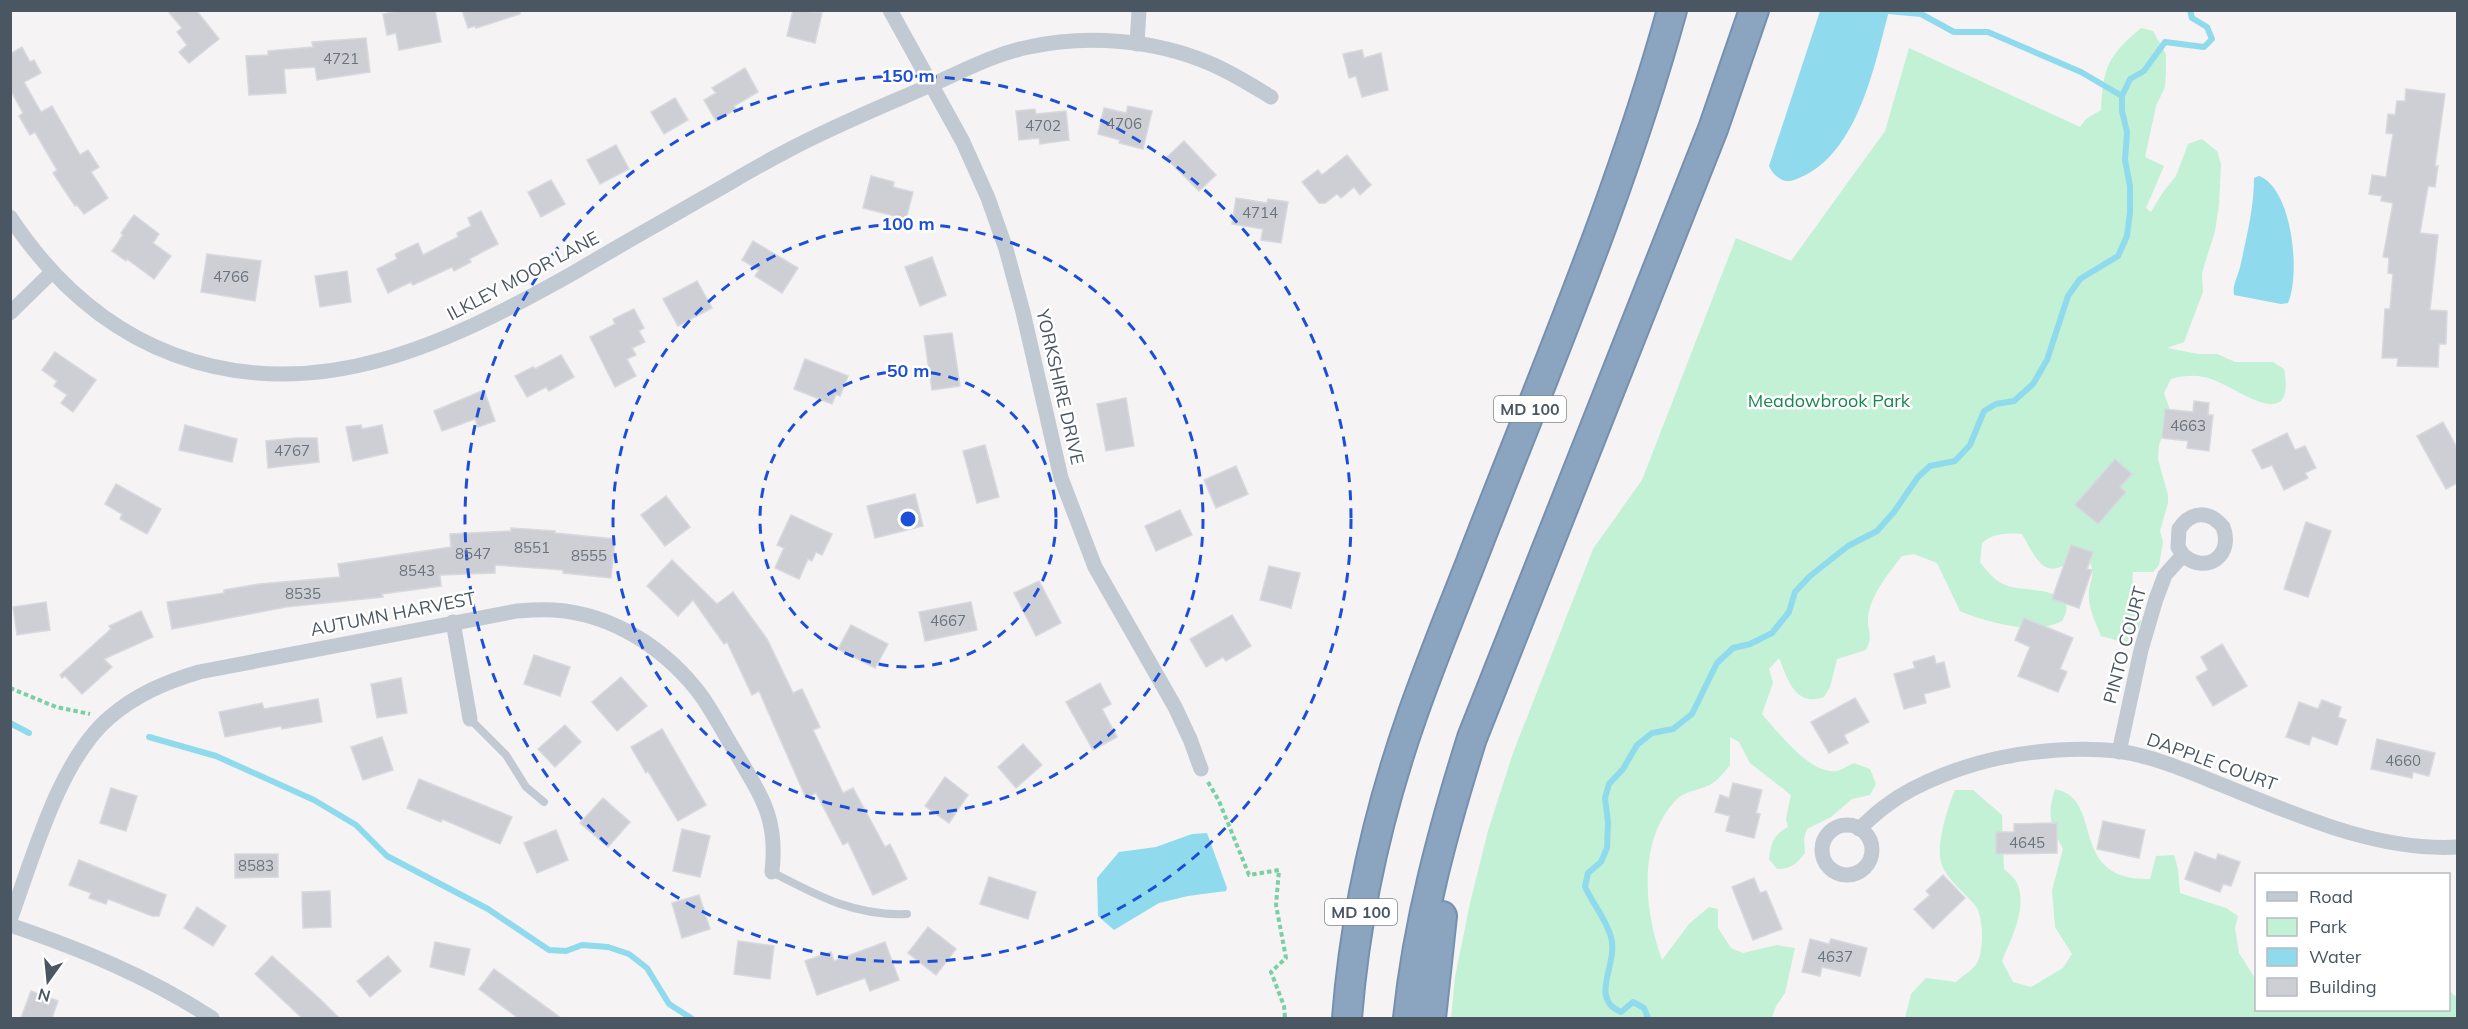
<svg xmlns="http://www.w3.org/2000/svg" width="2468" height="1029" font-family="Mulish,sans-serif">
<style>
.green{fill:#c3f1d5}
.water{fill:#90daee}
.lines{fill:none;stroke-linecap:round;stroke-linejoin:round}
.stream{stroke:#90daee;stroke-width:6}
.building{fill:#cdcfd5;stroke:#d7d9de;stroke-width:1.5}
.motorway-casing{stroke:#7690ad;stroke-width:32}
.path{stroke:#7ad0a6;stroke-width:4;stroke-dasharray:4.5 3;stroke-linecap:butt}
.service{stroke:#c1cad2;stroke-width:8}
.minor{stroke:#c1cad2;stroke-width:15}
.motorway{stroke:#8ba5c1;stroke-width:28}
.ring{fill:none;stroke:#1d4ed8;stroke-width:3;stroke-dasharray:10 8}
.labels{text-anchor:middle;stroke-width:5;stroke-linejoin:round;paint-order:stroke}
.number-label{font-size:15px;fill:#6b747e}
.shield{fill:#fff;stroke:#808990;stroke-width:1.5}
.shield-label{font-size:16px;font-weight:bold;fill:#4a5661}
.street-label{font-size:18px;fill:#4a5661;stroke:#fff}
.park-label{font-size:18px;fill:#17864f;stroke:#fff}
.centre{fill:#1d4ed8;stroke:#fff;stroke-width:3}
.ring-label{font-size:18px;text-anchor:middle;font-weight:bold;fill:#1d4ed8;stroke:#fff;stroke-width:5;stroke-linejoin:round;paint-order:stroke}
</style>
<rect width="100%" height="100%" fill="#f5f3f3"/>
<g class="green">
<path d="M2141 28 2153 31 2166 54V72L2165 87 2156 106 2145 157 2164 166 2146 208 2151 212 2163 192 2176 176 2188 144 2202 139 2217 151 2221 164 2219 205 2215 231 2202 273 2203 292 2184 342 2167 348 2198 354H2217L2235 362H2273L2284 369C2296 434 2242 391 2216 381 2200 374 2187 375 2171 379L2164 393 2171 413 2159 445 2158 459 2168 495V503L2160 531 2163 542 2159 565 2153 572H2133C2128 598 2158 619 2126 643L2101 636C2096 623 2090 612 2089 599 2087 578 2101 575 2084 554 2046 580 2042 570 2022 534 2008 533 1993 533 1982 543L1980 562C1988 572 1995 582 2008 586 2025 592 2083 586 2062 621 2036 636 1985 622 1960 611L1937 563 1914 554 1902 556C1889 573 1870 595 1868 618 1867 634 1874 633 1866 650L1837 659 1830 687 1824 697C1795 707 1788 680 1779 658L1769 669 1773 683 1762 714C1778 732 1810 775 1837 771 1842 770 1849 765 1854 763L1870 769 1876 784 1870 795 1852 799 1831 817 1807 829 1804 838 1805 853C1797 864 1790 869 1777 869L1769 859C1771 843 1773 835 1788 827L1786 819 1791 795 1750 763 1739 742 1730 737V765C1725 771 1720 778 1714 782 1704 790 1686 790 1677 799 1637 839 1644 911 1662 960L1689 924 1709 907 1718 909V928L1731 948 1743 953 1777 945 1795 948 1785 993 1776 1006 1772 1018H1451L1455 977 1470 903 1488 831 1513 753 1593 549 1642 480 1736 238 1791 261 1885 131 1909 48 2080 127 2086 119 2101 110C2103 67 2108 56 2141 28Z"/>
<path d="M2055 789C2106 799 2066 881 2150 879L2156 856 2174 855 2178 869 2180 893 2226 908 2238 916 2235 928 2239 953 2256 980V1010H2448L2449 991 2458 998 2457 1018H1905L1911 994 1926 978 1956 982C1962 976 1973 970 1977 963 1984 951 1984 916 1975 905 1965 893 1945 878 1941 862 1936 844 1948 806 1955 790H1973L2002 815 2004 869C2008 873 2015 878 2017 883 2028 909 2011 938 2002 961L2013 982 2031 987 2063 968 2072 954 2055 927 2052 890 2063 849C2050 825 2047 815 2055 789Z"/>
</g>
<g class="water">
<path d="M1820 11H1889C1874 67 1857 159 1794 180 1784 184 1773 176 1769 166Z"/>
<path d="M2259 176C2292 188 2301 273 2288 303L2281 304 2234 295C2232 284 2239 275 2241 263 2247 235 2254 207 2254 178Z"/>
<path d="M1207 833 1227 888 1226 891 1188 896 1159 903 1114 930 1098 916 1097 878 1119 852 1156 847 1192 834Z"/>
</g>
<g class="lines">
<g class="stream">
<path d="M1888 11 1921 14 1954 32H1988L2081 72 2122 96"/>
<path d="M10 723 29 733"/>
<path d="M149 737 216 756 314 800 356 825 387 856 488 909 549 950 566 951 582 945 608 947 629 954 647 968 669 1004 691 1018"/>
<path d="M1648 1018 1644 1008 1633 1002 1621 1012C1588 998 1619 964 1611 937 1606 919 1593 904 1585 887L1588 873 1601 862 1607 848 1608 822 1605 798 1609 784 1623 769 1637 745 1652 733 1673 729 1692 714 1717 663 1733 648 1750 644 1772 633 1789 612 1795 592 1810 576 1848 546 1877 531 1894 512 1918 477 1930 466 1955 461 1970 445 1984 411 1996 404 2014 401 2033 384 2047 360 2068 296 2080 279 2118 256 2127 236 2130 212V186L2125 160 2127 132 2122 111V96L2130 79 2144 71 2165 42 2204 47 2212 39 2207 27 2192 18 2190 10"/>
</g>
</g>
<g class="building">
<path d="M167 10H196L219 39 189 63 179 52 187 45 177 32 182 28Z"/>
<path d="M402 10H435L441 42 399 50 396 33 387 35 383 14Z"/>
<path d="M462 10H520V14L476 28 475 26 468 28Z"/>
<path d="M793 10 822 13 815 43 787 36Z"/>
<path d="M366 38 370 72 317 80 315 67 284 69 286 93 249 95 246 56 268 55V51L313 47 312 42Z"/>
<path d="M22 47 30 62 34 60 41 73 24 82 41 112 52 106 80 155 88 150 99 167 91 172 108 198 84 214 77 205 75 206 53 173 57 170 35 132 30 135 19 116 23 113 10 89V54Z"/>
<path d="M1362 50 1364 58 1381 53 1388 90 1362 97 1356 76 1349 78 1343 54Z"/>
<path d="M745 68 758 92 734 106 736 109 716 121 704 100 716 93 712 88Z"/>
<path d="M2406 89 2445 94 2435 166H2438L2435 187 2428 186 2420 233 2438 235 2430 310 2447 311 2446 344H2439L2438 367 2397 366 2398 358H2382L2385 309H2390L2393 274 2388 273 2389 258 2383 257 2393 203 2381 201 2382 196 2369 194 2372 175 2386 177 2393 134 2386 133 2388 114 2395 115 2397 101H2405Z"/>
<path d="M675 98 688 120 664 134 651 112Z"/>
<path d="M1128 106 1152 111 1143 149 1119 143 1120 140 1098 134 1104 108 1126 113Z"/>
<path d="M1035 109 1036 114 1066 111 1069 140 1040 144 1039 138 1019 140 1016 111Z"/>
<path d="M1184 141 1216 175 1199 191 1166 158Z"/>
<path d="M616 145 629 169 600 184 587 160Z"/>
<path d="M1347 155 1371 185 1360 195 1354 187 1341 198 1337 194 1325 203H1319L1302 182 1318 170 1322 175Z"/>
<path d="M871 176 894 182 893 187 913 192 906 219 863 208Z"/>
<path d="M551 180 565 204 541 217 528 192Z"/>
<path d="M1236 198 1267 203 1268 199 1288 202 1281 243 1261 240 1263 229 1232 224Z"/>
<path d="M481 211 498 244 469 259 471 262 454 271 452 267 413 285 411 282 388 293 377 269 397 259 395 254 418 243 423 255 458 237 457 233 471 226 468 218Z"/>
<path d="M134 215 159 234 153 243 171 256 154 279 127 259 126 261 112 251 123 235 121 233Z"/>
<path d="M753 241 798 268 782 293 755 276 759 270 742 260Z"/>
<path d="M207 254 261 261 255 301 201 292Z"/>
<path d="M932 257 946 295 920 306 905 267Z"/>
<path d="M347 271 351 302 320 307 315 276Z"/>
<path d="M697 281 712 308 678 326 663 299Z"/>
<path d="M634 309 644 328 639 331 645 342 632 348 636 355 627 359 636 376 615 387 590 337 615 324 613 319Z"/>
<path d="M952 333 960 386 932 390 924 336Z"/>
<path d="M55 352 96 380 73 412 61 403 67 395 54 386 57 381 42 370Z"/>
<path d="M561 355 574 377 549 391 546 387 527 397 515 376 533 367 535 369Z"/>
<path d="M805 359 848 376 840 396 836 394 832 404 794 389Z"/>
<path d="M484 390 495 421 478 427 475 419 442 431 434 411Z"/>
<path d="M1126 398 1134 446 1106 451 1097 404Z"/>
<path d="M2194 401 2209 403 2208 415H2213L2209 451 2187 448 2188 441 2162 438 2165 409 2193 412Z"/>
<path d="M2443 422 2457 448V483L2446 489 2417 436Z"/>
<path d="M185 425 237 439 232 462 179 450Z"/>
<path d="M361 425 362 429 382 425 388 453 353 461 346 427Z"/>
<path d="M2287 433 2295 450 2305 446 2316 468 2305 473 2308 478 2284 490 2272 465 2262 469 2252 450Z"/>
<path d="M296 438H317L319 462 268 468 266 441Z"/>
<path d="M985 445 999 497 977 503 963 451Z"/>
<path d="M2115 459 2132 474 2120 487 2126 492 2098 524 2075 505Z"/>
<path d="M1236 466 1248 494 1216 508 1204 480Z"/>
<path d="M116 484 161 509 147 534 120 519 122 514 105 504Z"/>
<path d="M915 494 923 526 875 538 867 506Z"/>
<path d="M666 496 690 527 665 546 641 515Z"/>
<path d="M1180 510 1192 535 1156 551 1145 526Z"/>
<path d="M791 515 832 534 822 555 816 552 812 561 808 559 799 579 775 568 784 548 777 545Z"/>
<path d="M2306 522 2331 531 2308 597 2284 589Z"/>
<path d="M511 528 555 531V533L615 539 611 578 563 573V570L495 565V573L440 575 441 586 382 594 383 597 286 607 172 629 167 602 224 593V590L259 584 340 577 338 564 451 547 450 534 511 531Z"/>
<path d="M2071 545 2093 552 2087 569 2092 570 2079 608 2052 599Z"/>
<path d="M672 560 717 604 733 592 767 639 793 693 802 689 820 727 813 730 843 793 853 788 885 847 890 844 907 879 873 895 848 842 843 845 816 793 806 798 759 691 752 695 727 642 724 644 693 600 678 616 647 586Z"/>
<path d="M1269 566 1300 573 1291 608 1260 600Z"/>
<path d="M1039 581 1061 623 1036 636 1014 593Z"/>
<path d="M46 602 50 630 17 635 13 607Z"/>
<path d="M971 602 977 630 925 641 919 612Z"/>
<path d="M141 611 153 637 104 659 112 667 82 694 65 676 62 678 60 675 111 629 109 626Z"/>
<path d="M1232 615 1251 646 1226 661 1223 657 1206 667 1190 639Z"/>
<path d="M2024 618 2073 638 2060 669 2067 672 2058 692 2018 676 2030 647 2015 640Z"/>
<path d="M851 625 888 644 875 668 838 649Z"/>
<path d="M2222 644 2247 686 2213 706 2196 677 2208 670 2201 657Z"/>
<path d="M534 655 570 667 560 696 524 684Z"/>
<path d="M1934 656 1936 664 1944 662 1950 687 1924 694 1926 703 1904 709 1894 674 1915 668 1913 662Z"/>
<path d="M621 677 647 706 617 731 592 702Z"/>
<path d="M401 678 407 713 377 718 371 684Z"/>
<path d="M1100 683 1111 704 1102 709 1117 737 1093 750 1066 702Z"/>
<path d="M1855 698 1869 722 1844 735 1848 743 1829 753 1811 722Z"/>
<path d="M318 699 322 722 282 729 281 726 225 737 219 712 262 703 264 709Z"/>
<path d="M2322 700 2341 707 2338 717 2346 720 2337 745 2312 736 2309 745 2286 737 2299 702 2318 709Z"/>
<path d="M565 725 581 742 555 767 538 749Z"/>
<path d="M662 729 706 805 678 821 648 771 646 773 631 747Z"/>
<path d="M382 737 393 770 363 780 351 747Z"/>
<path d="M2377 739 2435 753 2429 776 2413 772 2412 778 2371 769Z"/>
<path d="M1023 744 1042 765 1016 788 998 767Z"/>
<path d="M945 777 968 795 949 823 925 806Z"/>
<path d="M419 779 512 817 500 844 442 819 441 822 407 808Z"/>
<path d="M1733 783 1762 790 1756 813 1760 814 1754 838 1726 831 1730 816 1715 812 1720 795 1729 798Z"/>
<path d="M111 788 137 796 126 831 100 823Z"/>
<path d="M603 798 630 822 608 847 580 823Z"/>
<path d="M2103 821 2145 830 2139 858 2097 849Z"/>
<path d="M2057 823V853L1996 854V832H2014V824Z"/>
<path d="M682 829 710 836 700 877 673 871Z"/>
<path d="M556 830 568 860 537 873 524 843Z"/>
<path d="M2195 852 2216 860 2218 854 2240 862 2231 886 2223 884 2220 892 2185 879Z"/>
<path d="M235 854H278V877L235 878Z"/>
<path d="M79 860 166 895 159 916H152L108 899 106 904 89 898 91 893 69 885Z"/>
<path d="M1943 875 1965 898 1933 929 1914 909 1930 895 1926 891Z"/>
<path d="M989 877 1036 892 1028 919 980 904Z"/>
<path d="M1754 878 1760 893 1766 891 1782 929 1753 940 1732 887Z"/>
<path d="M330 891 331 927 303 928 302 892Z"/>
<path d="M699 895 710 929 682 938 672 903Z"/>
<path d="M197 907 226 926 213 946 184 928Z"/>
<path d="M928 927 956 949 936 975 908 953Z"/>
<path d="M1810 939 1829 944 1831 939 1867 948 1860 976 1822 967 1820 976 1802 972Z"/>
<path d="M738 941 774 946 770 979 734 974Z"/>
<path d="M435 942 470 949 464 975 430 967Z"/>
<path d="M885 942 899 980 870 991 865 978 817 995 805 961 831 952 834 961Z"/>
<path d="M272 956 321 1000 339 1018H302L255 974Z"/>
<path d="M388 956 401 971 370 997 357 981Z"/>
<path d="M494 969 561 1018H518L479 989Z"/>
<path d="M31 991 58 1001 52 1018H21Z"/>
</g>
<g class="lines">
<defs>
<g id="motorway">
<path d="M1347 1018C1355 916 1378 813 1412 716 1430 664 1451 613 1471 562 1541 380 1620 199 1672 10"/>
<path d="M1408 1018C1418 922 1443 830 1472 738L1713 129 1754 10"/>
<path d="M1431 1018 1442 916"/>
</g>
</defs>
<use href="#motorway" class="motorway-casing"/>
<g class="path">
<path d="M10 688 56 707 90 714"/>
<path d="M1208 782 1219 801 1249 875 1279 870 1276 905 1286 958 1271 972 1284 1006 1285 1018"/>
</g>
<g class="service">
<path d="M470 719 506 755 526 787 544 802"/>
<path d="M772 872C818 896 854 916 907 914"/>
</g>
<g class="minor">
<path d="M890 10 963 142 988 198 1006 249 1023 312 1061 478 1095 567 1175 707 1190 739 1201 769"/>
<path d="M1137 44 1139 10"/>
<path d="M10 217C51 279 105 329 175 355 318 408 451 342 575 272 617 247 660 223 703 198 730 183 756 167 783 153 831 127 881 107 931 85 963 71 994 54 1029 47 1087 34 1155 40 1209 63 1231 72 1251 85 1271 97"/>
<path d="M10 313 52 272"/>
<path d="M453 622 470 719"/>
<path d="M2119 752 2141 650 2156 599 2165 575 2183 555 2178 547 2179 529C2191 511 2209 510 2223 527 2234 556 2206 575 2183 555"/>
<circle cx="1847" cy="850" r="25"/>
<path d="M1859 829C1868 821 1877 812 1887 805 1917 782 1968 764 2004 757 2041 750 2080 747 2118 751 2152 756 2185 770 2217 783 2293 813 2375 852 2458 847"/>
<path d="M10 920C33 858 59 760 110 717 137 694 166 682 199 672L517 611C529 610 542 609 554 610 614 614 668 650 703 698 715 716 725 735 736 753 762 798 778 818 772 872"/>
<path d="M10 925C83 950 147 976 212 1018"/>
</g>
<use href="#motorway" class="motorway"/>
</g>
<g class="ring">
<circle cx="908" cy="519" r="148"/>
<circle cx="908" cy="519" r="295"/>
<circle cx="908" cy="519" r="443"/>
</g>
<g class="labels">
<g class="number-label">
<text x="341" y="64">4721</text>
<text x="1124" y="129">4706</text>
<text x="1043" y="131">4702</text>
<text x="1260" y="218">4714</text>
<text x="231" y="282">4766</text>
<text x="2188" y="431">4663</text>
<text x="292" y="456">4767</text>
<text x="532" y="553">8551</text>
<text x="473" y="559">8547</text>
<text x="589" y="561">8555</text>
<text x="417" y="576">8543</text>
<text x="303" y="599">8535</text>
<text x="948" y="626">4667</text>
<text x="2403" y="766">4660</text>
<text x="2027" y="848">4645</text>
<text x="256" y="871">8583</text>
<text x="1835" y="962">4637</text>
</g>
<g class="shield">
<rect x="1494" y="396" width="72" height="26" rx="4.5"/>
<rect x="1325" y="899" width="72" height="26" rx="4.5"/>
</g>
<g class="shield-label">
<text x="1530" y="415">MD 100</text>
<text x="1361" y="918">MD 100</text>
</g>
<g class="street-label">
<text transform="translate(523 276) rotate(-28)" y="6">ILKLEY MOOR LANE</text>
<text transform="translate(1060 387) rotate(77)" y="6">YORKSHIRE DRIVE</text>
<text transform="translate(393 614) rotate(-11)" y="6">AUTUMN HARVEST</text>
<text transform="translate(2125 645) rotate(-75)" y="6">PINTO COURT</text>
<text transform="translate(2212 762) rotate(20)" y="6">DAPPLE COURT</text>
</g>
<g class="park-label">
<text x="1829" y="407">Meadowbrook Park</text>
</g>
</g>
<circle cx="908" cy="519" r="9" class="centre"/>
<g class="ring-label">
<text x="908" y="82">150 m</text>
<text x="908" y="230">100 m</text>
<text x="908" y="377">50 m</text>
</g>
<rect width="2468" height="1029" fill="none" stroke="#4a5661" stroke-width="24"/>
<rect x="2255" y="873" width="195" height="138" fill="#ffffff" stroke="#b7bbc0" stroke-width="1.5"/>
<rect x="2267" y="892" width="30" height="9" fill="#c1cad2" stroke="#b7bbc0" stroke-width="1.5"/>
<text x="2309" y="903" font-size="18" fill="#4a5661">Road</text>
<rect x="2267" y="918" width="30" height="18" fill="#c3f1d5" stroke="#b7bbc0" stroke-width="1.5"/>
<text x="2309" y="933" font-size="18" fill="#4a5661">Park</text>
<rect x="2267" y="948" width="30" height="18" fill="#90daee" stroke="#b7bbc0" stroke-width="1.5"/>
<text x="2309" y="963" font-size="18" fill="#4a5661">Water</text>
<rect x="2267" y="978" width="30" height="18" fill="#cdcfd5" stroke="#b7bbc0" stroke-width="1.5"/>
<text x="2309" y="993" font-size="18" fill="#4a5661">Building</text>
<g transform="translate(48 981) rotate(195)" stroke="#ffffff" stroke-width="4.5" paint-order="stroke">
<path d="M0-4.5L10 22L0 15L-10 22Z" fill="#4a5661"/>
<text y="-9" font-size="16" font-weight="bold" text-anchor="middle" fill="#4a5661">N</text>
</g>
</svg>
